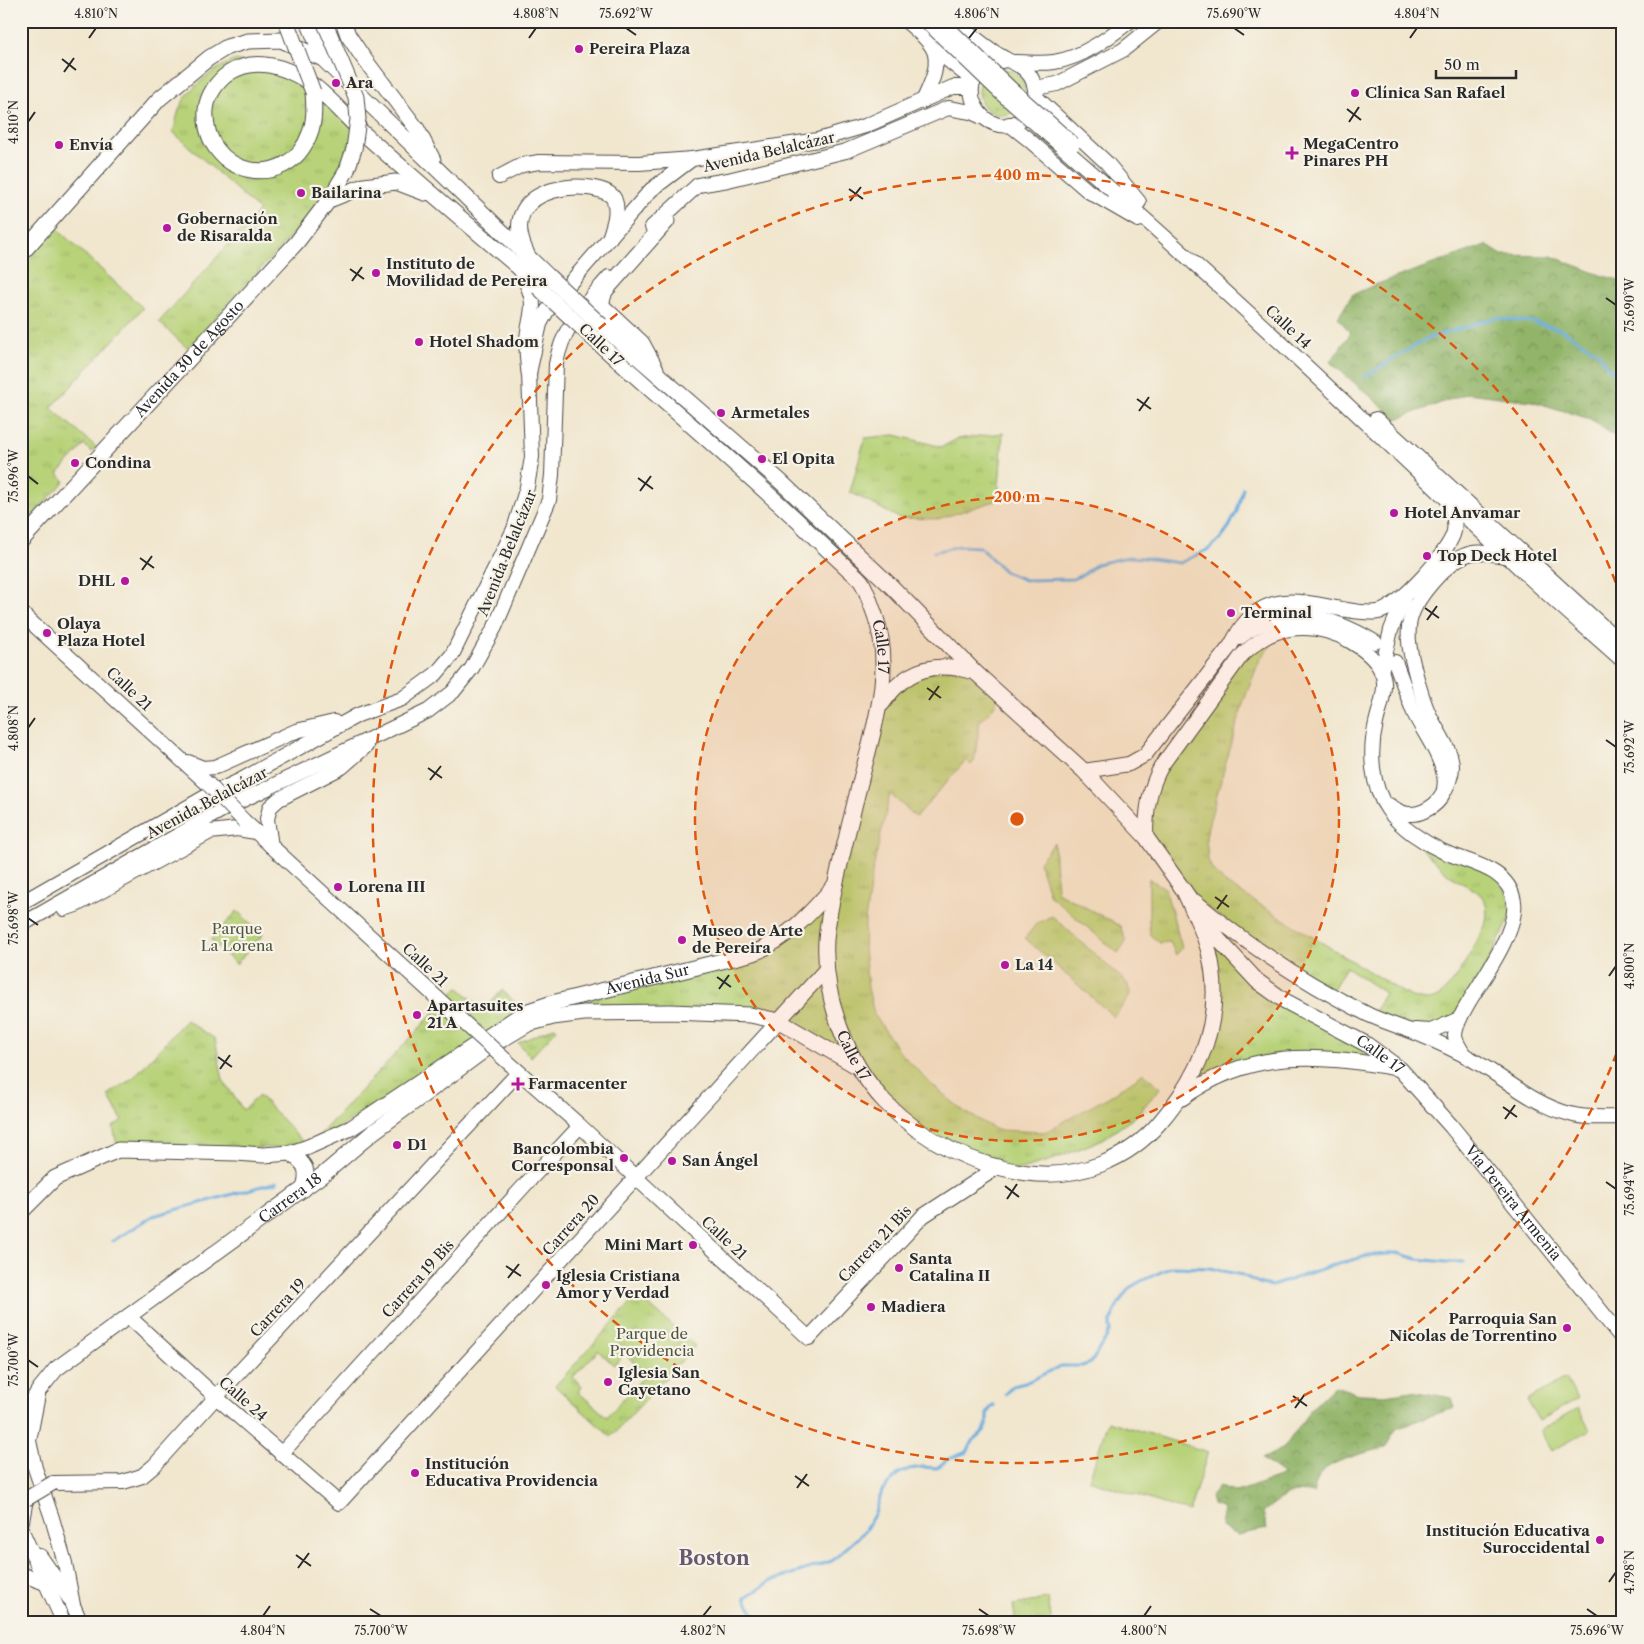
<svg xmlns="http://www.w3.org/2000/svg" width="1644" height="1644" font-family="'Libre Caslon Text',serif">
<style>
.grass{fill:url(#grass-tufts);stroke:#717e52;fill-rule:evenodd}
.forest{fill:url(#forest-crowns);stroke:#5e704a}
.pitch{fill:#b7d278;stroke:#717e52}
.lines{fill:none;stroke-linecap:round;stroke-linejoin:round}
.stream{stroke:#6baddf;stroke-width:3}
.secondary-casing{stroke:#494743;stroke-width:16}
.primary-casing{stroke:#494743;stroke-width:17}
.secondary{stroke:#fff;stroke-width:14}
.primary{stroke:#fff;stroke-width:15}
.secondary-bridge-casing{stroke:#494743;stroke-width:16;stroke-linecap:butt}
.primary-bridge-casing{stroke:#494743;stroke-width:17;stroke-linecap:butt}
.secondary-bridge{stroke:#fff;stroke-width:14}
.primary-bridge{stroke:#fff;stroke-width:15}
.ticks{fill:none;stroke:#2b2b2b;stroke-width:2}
.ring{fill:none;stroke:#df570e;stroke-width:2.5;stroke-dasharray:9 6}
.poi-dot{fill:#b5179e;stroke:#f7f3e8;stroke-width:2}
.labels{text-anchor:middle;stroke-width:4.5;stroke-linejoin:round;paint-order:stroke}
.poi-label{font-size:15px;font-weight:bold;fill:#2b2b2b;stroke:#f7f3e8;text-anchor:start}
.street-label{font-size:15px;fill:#2b2b2b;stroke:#f7f3e8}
.park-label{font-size:15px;fill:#4e553e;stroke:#f7f3e8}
.district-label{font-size:20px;font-weight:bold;fill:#685970;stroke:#f7f3e8}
.centre{fill:#df570e;stroke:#f7f3e8;stroke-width:2.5}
.ring-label{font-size:15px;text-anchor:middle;font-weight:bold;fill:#df570e;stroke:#f7f3e8;stroke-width:4.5;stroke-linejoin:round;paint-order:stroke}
.neatline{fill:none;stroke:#2b2b2b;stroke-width:2}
.ticks-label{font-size:12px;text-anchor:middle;fill:#2b2b2b}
</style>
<defs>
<pattern id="grass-tufts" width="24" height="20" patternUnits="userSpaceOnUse" patternTransform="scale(1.25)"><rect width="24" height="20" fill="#b7d278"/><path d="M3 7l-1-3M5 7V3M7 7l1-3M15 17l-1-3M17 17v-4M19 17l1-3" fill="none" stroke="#9eb468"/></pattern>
<pattern id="forest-crowns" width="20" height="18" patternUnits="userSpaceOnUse" patternTransform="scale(1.25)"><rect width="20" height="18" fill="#91b468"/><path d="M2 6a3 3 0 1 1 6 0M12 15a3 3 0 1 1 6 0" fill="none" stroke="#779356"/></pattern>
</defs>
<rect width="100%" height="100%" fill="#f7f3e8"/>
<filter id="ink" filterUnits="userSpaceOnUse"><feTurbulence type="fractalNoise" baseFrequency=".02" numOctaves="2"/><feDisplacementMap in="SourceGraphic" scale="10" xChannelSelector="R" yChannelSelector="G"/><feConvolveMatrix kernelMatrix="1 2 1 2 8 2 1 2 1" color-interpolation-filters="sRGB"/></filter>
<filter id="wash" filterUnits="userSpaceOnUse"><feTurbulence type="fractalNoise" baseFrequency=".0096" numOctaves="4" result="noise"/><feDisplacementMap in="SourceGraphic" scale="20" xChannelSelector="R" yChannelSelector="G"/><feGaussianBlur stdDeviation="1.12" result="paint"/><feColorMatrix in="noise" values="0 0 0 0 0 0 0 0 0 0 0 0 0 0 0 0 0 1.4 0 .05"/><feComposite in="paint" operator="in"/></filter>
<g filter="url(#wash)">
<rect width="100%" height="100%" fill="#f1e6ce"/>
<g class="grass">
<path d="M236 60 250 64 278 67 357 128 347 170 291 236 187 348 159 322 259 210 173 132C176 124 177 113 181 105 190 87 217 66 236 60Z"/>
<circle cx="1002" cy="92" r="23"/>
<path d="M56 228 143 308 51 408 96 447 92 452 84 445 58 474 65 481 21 528V268Z"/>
<path d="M1003 433 998 500 938 519 899 518 850 492 865 438 895 435 942 447 957 439Z"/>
<path d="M1275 640 1260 659 1243 703 1208 826 1206 838 1208 860 1212 869 1225 883 1241 893 1409 996C1418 999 1427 1002 1436 998 1452 990 1476 943 1485 926 1494 888 1468 891 1447 873 1433 860 1419 846 1406 832L1495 873 1515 908 1459 1019 1431 1031 1372 1016 1385 993 1346 967 1330 994 1186 893 1257 981 1400 1069 1273 1059 1190 1093 1212 1016 1199 922 1146 837 1150 793 1242 655Z"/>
<path d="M957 667 1000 694 993 708 980 721 974 762 971 765 966 760 916 817 890 794 872 874 865 920 864 950 868 988 874 1014 898 1050 932 1085 965 1112 997 1130 1045 1132 1110 1096 1144 1073 1160 1088 1135 1117 1103 1139 1055 1159 1014 1171 921 1133 858 1067 779 1021 574 1009 575 1004 754 953 835 885 880 707 904 679Z"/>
<path d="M1054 843 1057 892 1120 926 1126 941 1118 953 1050 896 1039 862Z"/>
<path d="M1149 879 1165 888 1182 948 1176 955 1170 942 1160 943 1150 935 1149 924Z"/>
<path d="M237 911 263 935 236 964 211 940Z"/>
<path d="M1052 916 1127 983 1131 995 1114 1017 1025 938 1037 923Z"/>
<path d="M458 987 484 1010 502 990 525 1012 308 1147 118 1150 113 1127 122 1120 108 1095 133 1078 186 1020 215 1039 223 1080 243 1110 259 1095 308 1147Z"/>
<path d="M554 1027 557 1029 531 1057 518 1043Z"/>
<path d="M638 1295 695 1346 611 1437 555 1386ZM598 1351 614 1365 625 1354 646 1374 607 1417 578 1392 582 1387 573 1377Z"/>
<path d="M1048 1599 1052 1623H1016L1013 1605Z"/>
</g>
<g class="forest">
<path d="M1486 245 1502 255 1551 256 1603 276 1623 281V442L1590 419 1532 401 1468 393 1397 419 1330 362 1351 333 1338 318 1352 295 1372 286Z"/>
<path d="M1335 1386 1359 1394 1385 1395 1412 1391 1452 1398 1455 1408 1425 1417 1408 1425 1397 1428 1385 1448C1368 1452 1329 1460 1320 1475 1317 1480 1315 1487 1313 1493 1291 1487 1279 1500 1263 1512L1267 1529 1237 1535 1221 1527 1224 1509 1213 1505 1211 1496 1219 1486 1237 1492 1284 1475 1262 1459 1284 1448 1311 1409Z"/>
</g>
<g class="pitch">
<path d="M1566 1378 1577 1399 1539 1421 1527 1400Z"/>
<path d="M1578 1408 1590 1430 1552 1451 1540 1431Z"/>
<path d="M1108 1421 1208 1452 1189 1512 1089 1480Z"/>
</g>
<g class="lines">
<g class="stream">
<path d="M1364 377 1426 339 1494 318 1532 322 1562 330 1598 352 1608 368 1623 378"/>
<path d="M934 552 959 546 980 547 1005 572 1025 580 1073 579 1084 574 1097 564 1128 557 1144 558 1180 563 1209 549 1220 539 1229 527 1237 511 1243 488"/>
<path d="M113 1241 153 1216 277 1182"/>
<path d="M1005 1394 1013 1386 1025 1383 1061 1366H1082L1091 1363 1110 1331V1322L1118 1304 1129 1288 1141 1281 1172 1267 1209 1268 1242 1275 1261 1284 1272 1286 1330 1266 1367 1256 1397 1253 1417 1259 1446 1262H1464"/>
<path d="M759 1623 745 1598 771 1581 832 1561 864 1532 875 1513 882 1491 898 1474 909 1469 923 1467 937 1468 948 1459 967 1452C970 1448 972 1442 975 1438 979 1434 985 1433 986 1426 989 1415 983 1414 994 1405"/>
</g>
</g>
</g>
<g filter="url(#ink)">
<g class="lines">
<defs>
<g id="secondary">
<path d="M906 21C915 29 926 37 932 47 942 63 930 86 923 101"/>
<path d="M955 21C971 35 986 48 1004 58 1012 63 1020 64 1027 72 1031 76 1034 83 1035 89 1036 99 1032 110 1024 117 986 151 938 72 1006 60"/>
<path d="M21 22 22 21"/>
<path d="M933 48 974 81"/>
<path d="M1015 62C1028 62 1041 64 1054 62 1082 58 1108 38 1130 21"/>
<path d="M1035 88 1057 84 1123 50 1159 21"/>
<path d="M1035 96 1107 163 1139 202"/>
<path d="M1009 124 1028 139 1088 191 1138 220"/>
<path d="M499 177 522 165 539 162 639 163 692 159 818 140 865 126 953 87H971"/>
<path d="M1114 192C1249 310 1378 434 1508 557 1545 593 1584 626 1623 661"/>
<path d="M652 227 698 185 728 180 846 151 948 108 971 112 982 117"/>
<path d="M1376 419 1623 645"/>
<path d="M21 613 209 785"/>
<path d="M1239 638C1284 602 1330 615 1375 642"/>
<path d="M1381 672 1391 630 1404 598"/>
<path d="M188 762 203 768 215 767 296 731 334 722"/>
<path d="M1084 771 1129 764 1145 755 1231 645C1235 638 1238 631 1243 625 1270 591 1304 602 1341 609 1353 611 1366 614 1378 612 1398 609 1451 550 1454 531 1456 520 1452 511 1449 501"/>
<path d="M1444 792C1448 784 1452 776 1452 767 1452 750 1438 733 1431 718 1424 705 1420 690 1416 675 1403 628 1405 611 1439 575 1463 550 1475 549 1508 557"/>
<path d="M1389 805C1401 814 1411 817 1424 811 1470 790 1427 741 1414 713 1407 696 1402 679 1395 662"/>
<path d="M245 822 460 1019"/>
<path d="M1146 837C1146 810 1149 788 1162 765L1242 655C1264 633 1287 625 1317 629 1342 633 1382 655 1384 682 1385 696 1379 709 1376 723 1369 751 1371 786 1388 810 1400 827 1423 842 1442 851 1468 863 1509 867 1514 902 1518 929 1484 977 1470 1000 1464 1011 1456 1022 1455 1035 1455 1042 1461 1049 1464 1055"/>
<path d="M271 846 267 819 270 807 279 799 342 767 366 746"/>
<path d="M1195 901C1248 946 1307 984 1369 1015 1382 1021 1395 1025 1408 1030 1427 1037 1446 1046 1464 1055 1499 1073 1531 1104 1570 1114 1586 1119 1606 1117 1623 1117"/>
<path d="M21 903 207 796 241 780 358 715 402 699 436 674 452 655 514 529 527 487 532 457 529 373 540 324 547 311 557 298 651 190 692 159"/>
<path d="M64 909 76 905 210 832 237 829 256 832"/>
<path d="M21 925 222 810 428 711 453 692 472 668 495 627 549 500 552 475 556 364C562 327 585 305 609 277"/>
<path d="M1415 1030 1431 1031 1459 1019"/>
<path d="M501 1056 577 1123 809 1338 923 1216 998 1167"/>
<path d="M128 1316 216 1397 339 1503 827 968"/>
<path d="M38 1395 29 1441 35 1468 52 1518 65 1563 73 1605 81 1623"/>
<path d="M281 1454 524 1186 580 1126"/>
<path d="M53 1483 123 1482 142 1476 154 1466 216 1397 519 1072"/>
<path d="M21 1526 26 1499"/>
<path d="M21 1529 64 1623"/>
<path d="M40 1556 69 1598"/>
<path d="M21 1574 45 1583"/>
</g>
<g id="primary">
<path d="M308 21 323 59"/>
<path d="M343 21 348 35 362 56 417 129 433 160"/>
<path d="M313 92C314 106 315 120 310 133 288 195 202 176 206 110 207 96 217 81 229 73 251 59 276 64 297 75 321 87 343 114 362 132 413 178 465 222 517 266L538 287"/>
<path d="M329 200 364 186 396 182 425 193"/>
<path d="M21 254 159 99 209 58 227 47 248 41 281 40 323 59 549 277"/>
<path d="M527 254C490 180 603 177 614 199 619 211 614 225 610 237"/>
<path d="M523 276C541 307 528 316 527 345 527 354 528 364 529 373"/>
<path id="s1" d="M601 325 780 481 891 586 975 672 1084 771 1146 837 1219 940 1257 981 1285 1001 1366 1044 1400 1069 1451 1126 1623 1339"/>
<path id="s2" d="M593 338C662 401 734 461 802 525 816 539 830 552 845 566 850 571 857 576 861 581 867 590 871 605 875 615 892 664 879 711 866 760 857 793 849 827 841 860 835 886 828 913 826 940 823 997 846 1061 885 1102 923 1141 974 1166 1028 1173 1078 1179 1127 1161 1160 1122 1201 1074 1225 1016 1209 952 1204 931 1193 911 1184 891"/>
<path d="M656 369 642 343 601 305 605 291 667 221"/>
<path id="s3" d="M21 541 297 242 329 200 347 170"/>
<path d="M882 704C905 669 935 660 974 672"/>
<path d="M1182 1098C1251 1048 1316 1054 1397 1068"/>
<path d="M291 1153C306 1165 309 1169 304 1189"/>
<path id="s4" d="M21 1212 55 1178 118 1150 237 1153 263 1155 291 1153 308 1147 351 1128 525 1012 552 1003 754 953C788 938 811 913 835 885"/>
<path id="s5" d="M21 1420 39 1390 56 1369 325 1173 372 1133 486 1049 528 1024 553 1017 584 1013 670 1012 750 1015 779 1021 858 1067"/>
</g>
</defs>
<use href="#secondary" class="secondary-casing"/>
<use href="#primary" class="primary-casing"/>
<use href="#secondary" class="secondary"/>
<use href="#primary" class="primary"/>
<defs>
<g id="secondary-bridge">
<path d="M926 21 1003 95 1114 192"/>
<path d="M941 21 1010 88 1073 144"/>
<path d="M209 785 245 822"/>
<path d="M460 1019 501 1056"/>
<path d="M26 1499 53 1483"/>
</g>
<g id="primary-bridge">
<path d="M286 21 313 92"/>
<path d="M324 21 356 97 358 119 354 149 347 170"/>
<path d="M549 277 601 325"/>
<path d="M538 287 593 338"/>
</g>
</defs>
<use href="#secondary-bridge" class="secondary-bridge-casing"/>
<use href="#primary-bridge" class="primary-bridge-casing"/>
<use href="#secondary-bridge" class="secondary-bridge"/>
<use href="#primary-bridge" class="primary-bridge"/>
</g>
</g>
<path class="ticks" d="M626 28 636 35M1234 28 1244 35M89 38 96 28M529 38 536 28M969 38 977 28M1410 38 1417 28M62 59 76 70M64 72 74 58M1347 109 1361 120M28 122 35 112M1349 122 1359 107M849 189 863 199M850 201 861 187M350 269 364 279M352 281 362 267M1606 298 1616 305M1137 399 1151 409M1139 411 1149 397M28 476 38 484M638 478 653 489M640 491 651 476M140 558 154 568M142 570 152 556M1425 608 1439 618M1427 620 1437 606M927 688 941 698M929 700 939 686M28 728 35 718M1606 740 1616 747M428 768 442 778M430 780 441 766M1215 897 1229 907M1217 909 1227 895M28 918 38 925M1609 976 1616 966M717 977 731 987M719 989 729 975M218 1057 232 1067M220 1069 230 1055M1503 1107 1517 1117M1505 1119 1515 1105M1606 1182 1616 1189M1005 1186 1019 1197M1007 1199 1017 1184M506 1266 521 1276M508 1278 519 1264M28 1360 38 1367M1293 1396 1307 1406M1295 1408 1305 1394M795 1476 809 1486M797 1488 807 1474M296 1555 311 1566M298 1568 309 1553M1609 1582 1616 1572M370 1609 381 1616M979 1609 989 1616M1587 1609 1597 1616M263 1616 270 1606M703 1616 711 1606M1144 1616 1151 1606"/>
<circle cx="1017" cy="819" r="322" fill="#df570e" fill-opacity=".12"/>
<g class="ring">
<circle cx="1017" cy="819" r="322"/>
<path d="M1622 1039A644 644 0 1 1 1622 599"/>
</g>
<g class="poi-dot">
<circle cx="579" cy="49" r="5"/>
<circle cx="336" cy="83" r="5"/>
<circle cx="1355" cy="93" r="5"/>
<circle cx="59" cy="145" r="5"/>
<path d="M1289.5 145.5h5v5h5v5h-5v5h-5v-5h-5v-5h5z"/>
<circle cx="301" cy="193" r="5"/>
<circle cx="167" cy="228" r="5"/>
<circle cx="376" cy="273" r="5"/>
<circle cx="419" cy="342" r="5"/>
<circle cx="721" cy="413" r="5"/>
<circle cx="762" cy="459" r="5"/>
<circle cx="75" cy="463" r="5"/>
<circle cx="1394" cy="513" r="5"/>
<circle cx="1427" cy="556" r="5"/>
<circle cx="125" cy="581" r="5"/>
<circle cx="1231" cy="613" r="5"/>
<circle cx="47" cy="633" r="5"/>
<circle cx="338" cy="887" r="5"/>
<circle cx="682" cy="940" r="5"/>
<circle cx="1005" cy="965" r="5"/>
<circle cx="417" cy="1015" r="5"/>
<path d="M515.5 1076.5h5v5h5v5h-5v5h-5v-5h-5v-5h5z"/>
<circle cx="397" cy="1145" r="5"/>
<circle cx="624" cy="1158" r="5"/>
<circle cx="672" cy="1161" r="5"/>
<circle cx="693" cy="1245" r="5"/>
<circle cx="899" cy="1268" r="5"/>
<circle cx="546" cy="1285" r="5"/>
<circle cx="871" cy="1307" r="5"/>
<circle cx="1567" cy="1328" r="5"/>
<circle cx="608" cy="1382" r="5"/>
<circle cx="415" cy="1473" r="5"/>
<circle cx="1600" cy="1540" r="5"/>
</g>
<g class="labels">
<g class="poi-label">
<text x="589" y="54">Pereira Plaza</text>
<text x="346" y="88">Ara</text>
<text x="1365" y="98">Clínica San Rafael</text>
<text x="1303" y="149">MegaCentro<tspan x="1303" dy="17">Pinares PH</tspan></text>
<text x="69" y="150">Envía</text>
<text x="311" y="198">Bailarina</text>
<text x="177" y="224">Gobernación<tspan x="177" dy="17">de Risaralda</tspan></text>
<text x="386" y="269">Instituto de<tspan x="386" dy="17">Movilidad de Pereira</tspan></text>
<text x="429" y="347">Hotel Shadom</text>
<text x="731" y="418">Armetales</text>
<text x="772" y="464">El Opita</text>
<text x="85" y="468">Condina</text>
<text x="1404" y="518">Hotel Anvamar</text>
<text x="1437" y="561">Top Deck Hotel</text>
<text x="115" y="586" text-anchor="end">DHL</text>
<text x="1241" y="618">Terminal</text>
<text x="57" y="629">Olaya<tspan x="57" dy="17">Plaza Hotel</tspan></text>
<text x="348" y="892">Lorena III</text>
<text x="692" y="936">Museo de Arte<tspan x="692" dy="17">de Pereira</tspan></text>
<text x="1015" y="970">La 14</text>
<text x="427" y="1011">Apartasuites<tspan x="427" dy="17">21 A</tspan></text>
<text x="528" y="1089">Farmacenter</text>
<text x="407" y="1150">D1</text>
<text x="614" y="1154" text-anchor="end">Bancolombia<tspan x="614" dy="17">Corresponsal</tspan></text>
<text x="682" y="1166">San Ángel</text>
<text x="683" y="1250" text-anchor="end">Mini Mart</text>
<text x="909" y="1264">Santa<tspan x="909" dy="17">Catalina II</tspan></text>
<text x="556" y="1281">Iglesia Cristiana<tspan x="556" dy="17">Amor y Verdad</tspan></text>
<text x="881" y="1312">Madiera</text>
<text x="1557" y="1324" text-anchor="end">Parroquia San<tspan x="1557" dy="17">Nicolas de Torrentino</tspan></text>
<text x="618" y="1378">Iglesia San<tspan x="618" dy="17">Cayetano</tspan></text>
<text x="425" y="1469">Institución<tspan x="425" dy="17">Educativa Providencia</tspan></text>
<text x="1590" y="1536" text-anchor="end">Institución Educativa<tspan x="1590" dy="17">Suroccidental</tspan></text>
</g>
<g class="street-label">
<text transform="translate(769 152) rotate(-13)" y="5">Avenida Belalcázar</text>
<text transform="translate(1288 327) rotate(43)" y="5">Calle 14</text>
<text transform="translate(601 345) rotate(43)" y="5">Calle 17</text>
<text dy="5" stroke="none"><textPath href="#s3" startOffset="248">Avenida 30 de Agosto</textPath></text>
<text transform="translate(507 553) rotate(-68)" y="5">Avenida Belalcázar</text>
<text dy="5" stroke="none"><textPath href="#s2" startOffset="431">Calle 17</textPath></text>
<text transform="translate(129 689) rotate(43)" y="5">Calle 21</text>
<text transform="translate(207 803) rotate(-28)" y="5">Avenida Belalcázar</text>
<text transform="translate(425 965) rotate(43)" y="5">Calle 21</text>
<text dy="5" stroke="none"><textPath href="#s4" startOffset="691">Avenida Sur</textPath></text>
<text dy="5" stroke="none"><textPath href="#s1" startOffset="1074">Calle 17</textPath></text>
<text dy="5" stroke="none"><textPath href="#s2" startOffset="851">Calle 17</textPath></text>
<text dy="5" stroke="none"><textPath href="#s5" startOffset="352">Carrera 18</textPath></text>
<text dy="5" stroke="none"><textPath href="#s1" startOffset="1274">Vía Pereira Armenia</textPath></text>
<text transform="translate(571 1225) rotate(-48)" y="5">Carrera 20</text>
<text transform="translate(724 1238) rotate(43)" y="5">Calle 21</text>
<text transform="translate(875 1244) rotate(-47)" y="5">Carrera 21 Bis</text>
<text transform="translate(418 1279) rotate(-48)" y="5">Carrera 19 Bis</text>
<text transform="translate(278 1308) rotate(-47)" y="5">Carrera 19</text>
<text transform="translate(243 1399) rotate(41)" y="5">Calle 24</text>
</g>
<g class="park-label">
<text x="237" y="934">Parque<tspan x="237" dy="17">La Lorena</tspan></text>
<text x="652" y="1339">Parque de<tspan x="652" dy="17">Providencia</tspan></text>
</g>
<g class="district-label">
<text x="714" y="1565">Boston</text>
</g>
</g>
<circle cx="1017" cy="819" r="8" class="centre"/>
<g class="ring-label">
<text x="1017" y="180">400 m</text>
<text x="1017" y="502">200 m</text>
</g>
<rect width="1644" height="1644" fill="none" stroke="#f7f3e8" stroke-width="55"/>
<path d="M1436 70v8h80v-8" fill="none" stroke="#2b2b2b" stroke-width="2.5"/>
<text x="1444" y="70" font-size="15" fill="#2b2b2b" stroke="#f7f3e8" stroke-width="4" paint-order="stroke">50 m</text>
<rect x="28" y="28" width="1588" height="1588" class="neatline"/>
<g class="ticks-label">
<text x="96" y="18">4.810°N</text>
<text x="536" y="18">4.808°N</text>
<text x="626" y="18">75.692°W</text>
<text x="977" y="18">4.806°N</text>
<text x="1234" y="18">75.690°W</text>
<text x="1417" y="18">4.804°N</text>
<text transform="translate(14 122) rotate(-90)" y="4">4.810°N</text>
<text transform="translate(1630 305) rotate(-90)" y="4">75.690°W</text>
<text transform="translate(14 476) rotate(-90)" y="4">75.696°W</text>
<text transform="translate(14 728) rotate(-90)" y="4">4.808°N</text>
<text transform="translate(1630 747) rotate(-90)" y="4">75.692°W</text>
<text transform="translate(14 918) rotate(-90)" y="4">75.698°W</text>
<text transform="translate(1630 966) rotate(-90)" y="4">4.800°N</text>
<text transform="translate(1630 1189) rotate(-90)" y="4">75.694°W</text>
<text transform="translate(14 1360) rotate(-90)" y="4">75.700°W</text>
<text transform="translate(1630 1572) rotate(-90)" y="4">4.798°N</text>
<text x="263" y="1635">4.804°N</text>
<text x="381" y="1635">75.700°W</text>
<text x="703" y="1635">4.802°N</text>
<text x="989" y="1635">75.698°W</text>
<text x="1144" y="1635">4.800°N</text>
<text x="1597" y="1635">75.696°W</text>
</g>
</svg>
